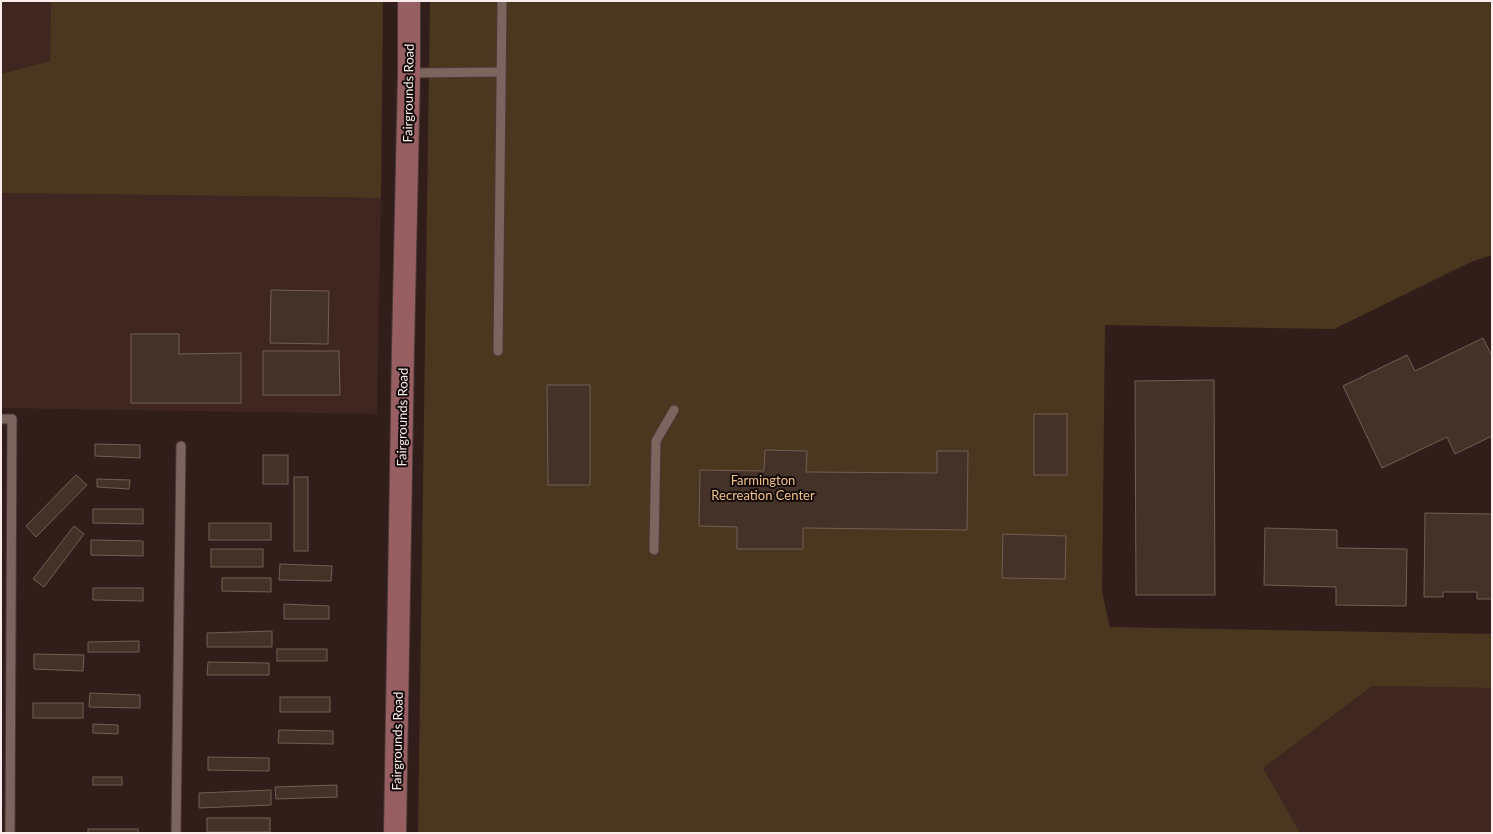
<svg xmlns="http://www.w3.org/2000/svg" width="1493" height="834" font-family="Lato,sans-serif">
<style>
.built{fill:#402620}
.green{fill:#4b371f}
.building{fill:#443228;stroke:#725e53}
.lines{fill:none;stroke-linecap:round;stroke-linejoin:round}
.lane-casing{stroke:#4a3937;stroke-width:11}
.secondary-casing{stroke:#4a3937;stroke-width:24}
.lane{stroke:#7c645f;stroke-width:9}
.secondary{stroke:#985f63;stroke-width:22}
.labels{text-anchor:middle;stroke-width:4;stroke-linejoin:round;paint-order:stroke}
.street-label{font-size:13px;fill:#faecea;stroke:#130a09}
.park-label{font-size:13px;fill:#f0c28b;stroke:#130a09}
</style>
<rect width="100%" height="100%" fill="#311e1a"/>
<g class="built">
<path d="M1 1H51L50 61 1 74Z"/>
<path d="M1 193 381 198 377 414 1 408Z"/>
<path d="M1372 686 1492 688V833H1300L1262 768Z"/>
</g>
<g class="green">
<path d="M51 1H383L381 198 1 193V74L50 61Z"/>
<path d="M430 1H1492V255L1471 262 1334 329 1105 325 1102 592 1110 627 1492 634V688L1372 686 1263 768 1300 833H418Z"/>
</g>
<g class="building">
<path d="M271 290 329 291 328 344 270 343Z"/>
<path d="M131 334H179V354L241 353V403H131Z"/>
<path d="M1483 338 1492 356V436L1455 454 1447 437 1382 468 1343 386 1407 355 1415 371Z"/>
<path d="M263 351H339L340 395H263Z"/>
<path d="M1214 380 1215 595H1136L1135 381Z"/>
<path d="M547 385H590V485H548Z"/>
<rect x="1034" y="414" width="33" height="61"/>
<path d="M95 444 140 445V458L95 456Z"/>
<path d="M765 450 807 451 806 472 937 473V451H968L967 530 803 528V549H737V527L699 526 700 470 764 471Z"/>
<rect x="263" y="455" width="25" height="29"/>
<path d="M76 475 87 485 36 537 26 526Z"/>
<rect x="294" y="477" width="14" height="74"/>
<path d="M97 479 130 480 129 489 97 487Z"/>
<path d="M93 509H143V524L93 523Z"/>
<path d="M1425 513 1492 514V599H1477V592H1443V597H1424Z"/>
<rect x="209" y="523" width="62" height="17"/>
<path d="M74 526 84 534 44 587 33 579Z"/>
<path d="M1265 528 1337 530V548L1407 549 1406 606 1336 605V587L1264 585Z"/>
<path d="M1003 534 1066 536 1065 579 1002 578Z"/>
<path d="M91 540 143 541V556L91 555Z"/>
<rect x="211" y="549" width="52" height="18"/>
<path d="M280 564 332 566 331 581 279 580Z"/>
<path d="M222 578H271V592L222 591Z"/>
<path d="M93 588H143V601L93 600Z"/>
<path d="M284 604 329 606V619H284Z"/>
<path d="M272 631V647H207V633Z"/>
<path d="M139 641V652H88V642Z"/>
<rect x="277" y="649" width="50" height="12"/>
<path d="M34 654 84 655 83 671 34 669Z"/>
<path d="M208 662 269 663V675H207Z"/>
<path d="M90 693 140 695V708L89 707Z"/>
<rect x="280" y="697" width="50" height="15"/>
<rect x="33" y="703" width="50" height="15"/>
<path d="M93 724 118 725V734L93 733Z"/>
<path d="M279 730 333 731V744L278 743Z"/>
<path d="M208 757 269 758V771L208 770Z"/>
<rect x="93" y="777" width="29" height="8"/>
<path d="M337 785V797L276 799 275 787Z"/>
<path d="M271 790V805L199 808V793Z"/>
<rect x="207" y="818" width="63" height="14"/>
<rect x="88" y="829" width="50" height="4"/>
</g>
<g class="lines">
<defs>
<g id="lane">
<path d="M409 73 501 72"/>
<path d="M498 351 502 1"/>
<path d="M1 419H12L10 833"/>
<path d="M654 550 656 441 674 410"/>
<path d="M176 833 181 446"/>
</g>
<path id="secondary" d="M395 833 403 348 409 73V1"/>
</defs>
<use href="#lane" class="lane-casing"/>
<use href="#secondary" class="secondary-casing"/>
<use href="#lane" class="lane"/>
<use href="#secondary" class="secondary"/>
</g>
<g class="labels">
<g class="street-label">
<text transform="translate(408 93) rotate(-89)" y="5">Fairgrounds Road</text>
<text transform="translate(402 417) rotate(-89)" y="5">Fairgrounds Road</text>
<text transform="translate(397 741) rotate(-89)" y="5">Fairgrounds Road</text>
</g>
<g class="park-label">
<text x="763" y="485">Farmington<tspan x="763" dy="15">Recreation Center</tspan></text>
</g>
</g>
<rect width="1493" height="834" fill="none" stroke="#faecea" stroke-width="4"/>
</svg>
